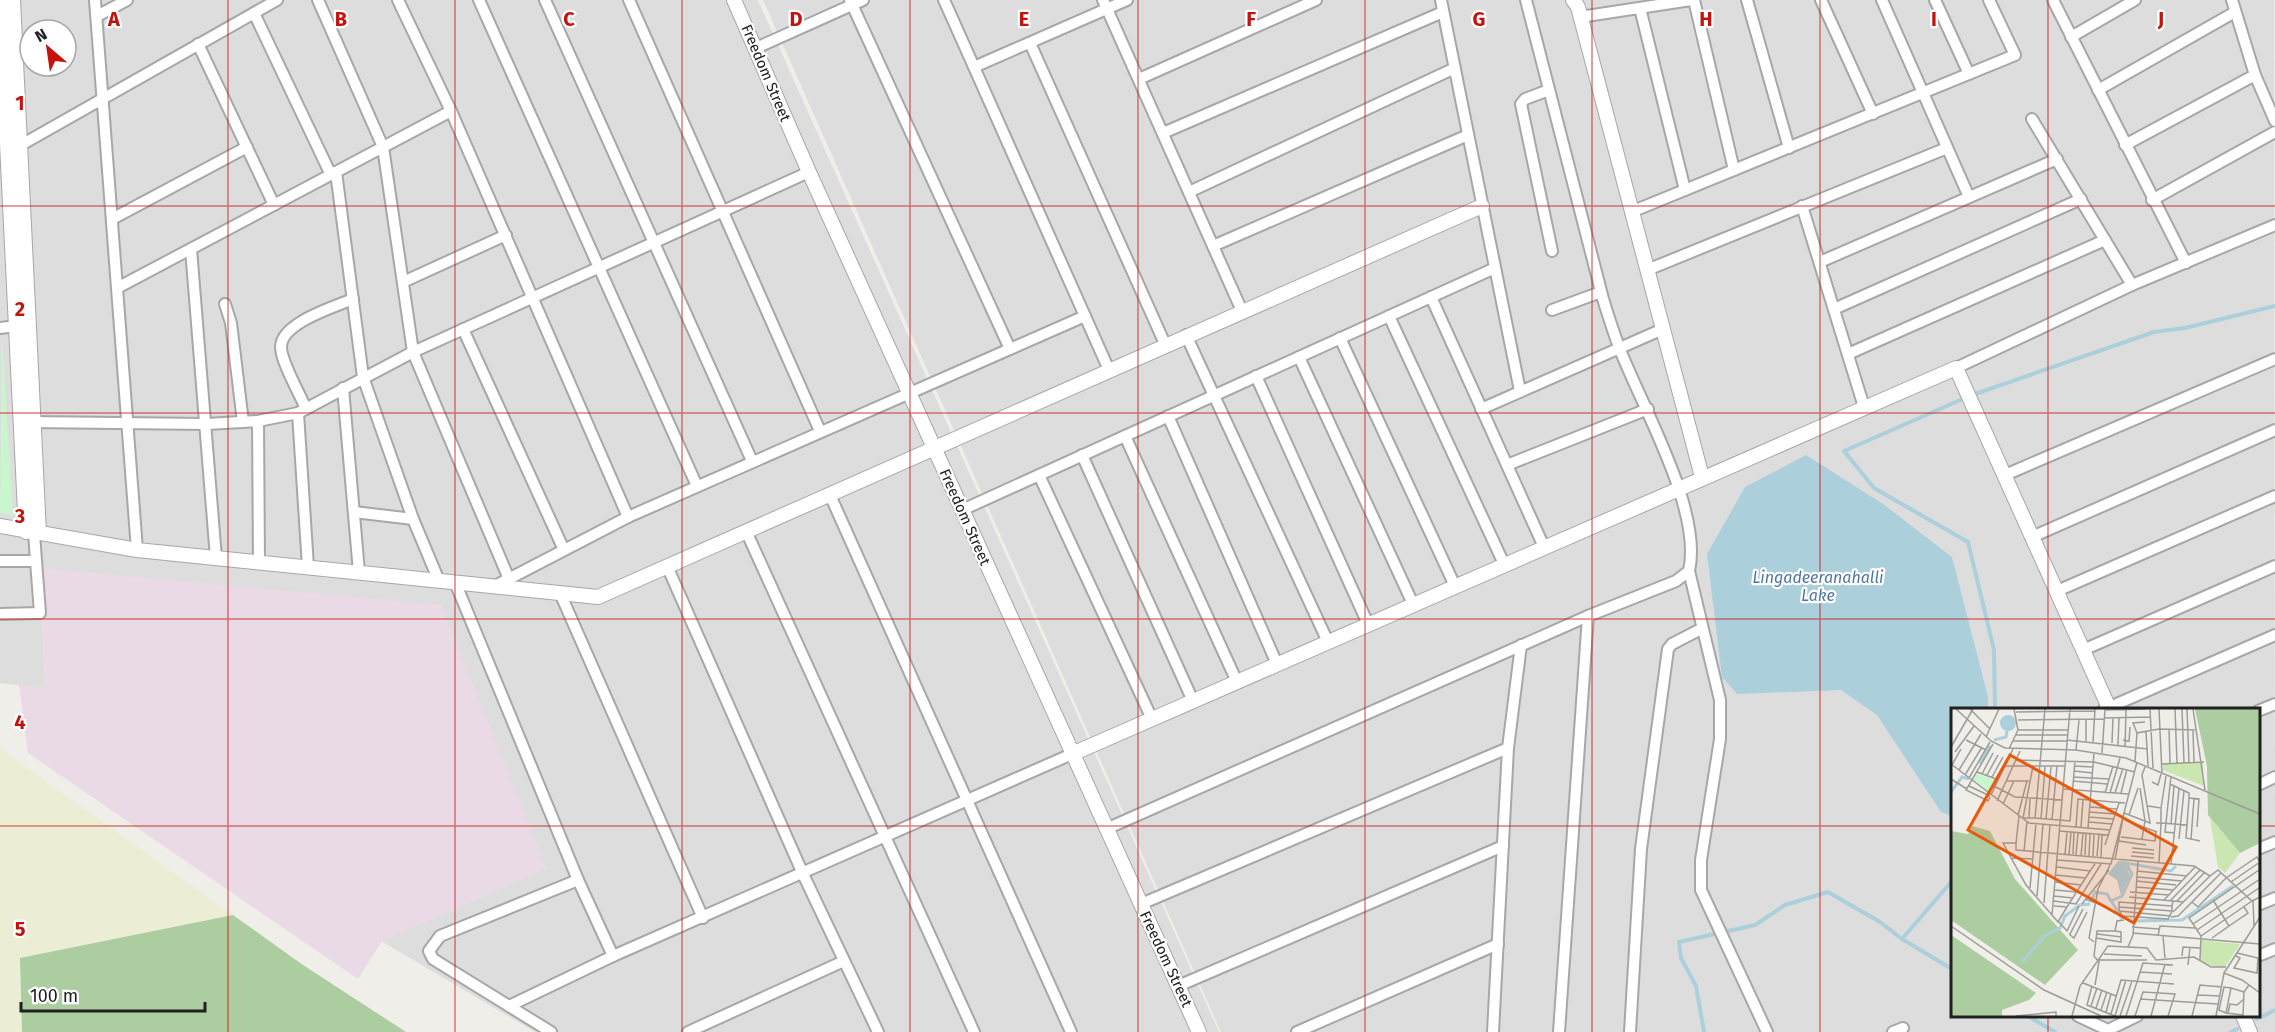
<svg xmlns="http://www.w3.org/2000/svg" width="2275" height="1032" font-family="'Fira Sans',sans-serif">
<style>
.residential{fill:#dedddd;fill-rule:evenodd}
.industrial{fill:#e9dae6}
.farmland{fill:#ebeed4}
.forest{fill:#abcd9f}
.park{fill:#c8f7cd}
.water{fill:#abcfdb}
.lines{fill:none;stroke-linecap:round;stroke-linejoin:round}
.stream{stroke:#abcfdb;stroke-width:4}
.minor-casing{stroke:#a7a7a7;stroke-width:14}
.tertiary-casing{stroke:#a7a7a7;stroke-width:16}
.minor{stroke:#fff;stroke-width:10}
.tertiary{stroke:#fff;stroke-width:14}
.grid{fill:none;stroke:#c5120c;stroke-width:1.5;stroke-opacity:0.55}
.labels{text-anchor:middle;stroke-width:4.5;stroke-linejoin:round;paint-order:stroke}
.street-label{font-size:15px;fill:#202020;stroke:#fff}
.water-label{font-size:16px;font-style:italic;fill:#4e76a3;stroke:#fff}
.inset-river{fill:none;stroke:#abcfdb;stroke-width:3}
.inset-road{fill:none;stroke:#9d9c98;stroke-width:1.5}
.view{fill:#e8590c;fill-opacity:0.15;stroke:#e8590c;stroke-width:3}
.inset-edge{fill:none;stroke:#202020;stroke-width:3}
.grid-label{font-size:20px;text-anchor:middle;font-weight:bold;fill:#c5120c;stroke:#fff;stroke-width:4.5;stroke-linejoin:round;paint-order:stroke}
</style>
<rect width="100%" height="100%" fill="#f0eee8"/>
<g class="residential">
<path d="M0 0H758L1219 1032H535L381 941 546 868 40 568 45 688 0 683ZM30 30H66V66H30Z"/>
<path d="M763 0H2274L2275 1032H1221ZM1952 710H2258V1016H1952Z"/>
</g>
<path class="industrial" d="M40 568 441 605 546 868 382 941 358 979 28 753 19 685 45 688Z"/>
<path class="farmland" d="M0 748 233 915 20 958 22 1032H0Z"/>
<path class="forest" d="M233 915 303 965 406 1032H22L20 958Z"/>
<path class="park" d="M2 340 13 515 0 513Z"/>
<path class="water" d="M1806 455 1883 504 1952 557 1988 697V709L1952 710V816L1941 812 1877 715 1841 690 1737 694 1722 677 1707 554 1745 487Z"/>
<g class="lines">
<g class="stream">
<path d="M1972 395 2154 332 2185 328 2275 306"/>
<path d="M1965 398 1844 451 1874 488 1968 542 1994 650 1995 710"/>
<path d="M1902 939 1952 969"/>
<path d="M2028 1016 2055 1032"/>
<path d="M2257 1019 2275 1010"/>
<path d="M1704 1032 1696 986 1681 958 1679 942 1755 925 1785 905 1828 892 1880 922 1902 939 1952 881"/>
<path d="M2231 1032 2237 1029"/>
</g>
<defs>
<g id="minor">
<path d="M95 0 137 550"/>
<path d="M318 0 383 147 413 352 509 579"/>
<path d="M398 0 451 111 628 517 495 586"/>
<path d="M479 0 697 486"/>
<path d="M545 0 752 461"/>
<path d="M629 0 820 431"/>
<path d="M944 0 974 67"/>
<path d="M1103 0 1242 311"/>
<path d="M1441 0 1520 391"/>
<path d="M1694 0 1734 170"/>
<path d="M1747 0 1789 148"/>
<path d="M1821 0 1873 114"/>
<path d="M1882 0 1969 197"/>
<path d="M1935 0 1969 74"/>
<path d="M2053 0 2186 263"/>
<path d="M2232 0 2255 75 2275 121"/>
<path d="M1640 8 1685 190"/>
<path d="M254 13 331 175"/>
<path d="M97 16 127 0"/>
<path d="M1580 17 1691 0"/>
<path d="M2071 37 2135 0"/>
<path d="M1030 43 1165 344"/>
<path d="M198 44 274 205"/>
<path d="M756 48 863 0"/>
<path d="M1139 79 1316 0"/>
<path d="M1549 90 1525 99 1521 104 1552 251"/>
<path d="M2098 90 2235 12"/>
<path d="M2032 119 2132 285"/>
<path d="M1163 133 1443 12"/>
<path d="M2125 145 2255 75"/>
<path d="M14 149 277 0"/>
<path d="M336 172 363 377 413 519 439 581"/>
<path d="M1189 192 1455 68"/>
<path d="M2152 200 2275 132"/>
<path d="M1802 206 1864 407"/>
<path d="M1631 212 2015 55 1989 0"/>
<path d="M112 219 247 147"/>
<path d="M1213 246 1468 135"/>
<path d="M191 249 216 558"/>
<path d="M1820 262 2057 159"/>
<path d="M1647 270 1947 148"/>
<path d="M403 282 506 235"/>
<path d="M117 288 451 111"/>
<path d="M1431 297 1544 547"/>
<path d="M225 304 231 323 243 422"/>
<path d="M1834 309 2081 199"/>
<path d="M1552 310 1601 292"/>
<path d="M1389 316 1504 564"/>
<path d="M0 328 24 325"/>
<path d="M463 329 564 550"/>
<path d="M1186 335 1328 642"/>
<path d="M1340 338 1455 586"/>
<path d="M1010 349 1085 316"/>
<path d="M1848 354 2105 240"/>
<path d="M1299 357 1413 604"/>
<path d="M1956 368 2132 285 2275 225"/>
<path d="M1109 370 974 67 1127 0"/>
<path d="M1256 376 1368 624"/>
<path d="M343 388 359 572"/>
<path d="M306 409C300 394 281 362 281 347 281 323 334 307 353 299"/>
<path d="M1481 409 1663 329"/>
<path d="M298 413 308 567"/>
<path d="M1168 416 1277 664"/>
<path d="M258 421 259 562"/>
<path d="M27 422 207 424 258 421 298 413 413 352 809 172"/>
<path d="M1125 436 1237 682"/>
<path d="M1082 455 1193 701"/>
<path d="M1507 465 1648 409"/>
<path d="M1039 475 1152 719"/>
<path d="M2005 475 2275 359"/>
<path d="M830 495 1071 1032"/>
<path d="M962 510 1495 268"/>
<path d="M354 512 413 519"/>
<path d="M628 517 1010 349 850 0"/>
<path d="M746 531 974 1032"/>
<path d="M2032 537 2275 430"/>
<path d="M0 561H36L34 533"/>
<path d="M667 566 803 874 878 1032"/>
<path d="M1689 571 1720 700V739L1701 860V890L1767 1032"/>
<path d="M455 582 578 880 440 936 429 951 433 959 551 1032"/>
<path d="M2057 591 2275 496"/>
<path d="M560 593 703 918"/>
<path d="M0 614 40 613 36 561"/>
<path d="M2083 650 2275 566"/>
<path d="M2103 710 2275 635"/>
<path d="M2258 711 2275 704"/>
<path d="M2258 785 2275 777"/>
<path d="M1106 829 1588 616 1676 581 1689 571C1703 510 1641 405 1619 347 1613 331 1608 315 1603 299L1526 0"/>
<path d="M2258 849 2275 842"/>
<path d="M578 880 613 956 1072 754"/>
<path d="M1141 904 1508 748 1521 645"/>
<path d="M2258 905 2275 898"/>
<path d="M2258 956 2275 949"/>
<path d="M1178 986 1503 846"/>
<path d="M509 1006 613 956"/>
<path d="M2078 1016 2108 1030 2137 1016"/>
<path d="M688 1032 844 961"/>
<path d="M1297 1032 1498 944"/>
<path d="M1493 1032 1508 748"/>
<path d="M1559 1032 1588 616"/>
<path d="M1630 1032 1641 849 1668 649 1672 644 1701 629"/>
<path d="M1893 1032 1903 1028"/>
</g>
<g id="tertiary">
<path d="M0 0 26 532"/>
<path d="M13 0 39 533"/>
<path d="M734 0 809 172 1199 1032"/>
<path d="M1573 0 1578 7 1702 477"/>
<path d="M0 526 137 550 598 597 1482 206"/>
<path d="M1072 754 1956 368 2110 710"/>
<path d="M2243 1016 2250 1032"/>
</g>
</defs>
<use href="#minor" class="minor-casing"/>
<use href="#tertiary" class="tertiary-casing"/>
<use href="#minor" class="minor"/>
<use href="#tertiary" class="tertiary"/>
</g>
<path class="grid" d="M228 0V1032M455 0V1032M682 0V1032M910 0V1032M1138 0V1032M1365 0V1032M1592 0V1032M1820 0V1032M2048 0V710M0 206H2275M0 413H2275M0 619H2275M0 826H1952M2258 826H2275M2048 1016V1032"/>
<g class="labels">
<g class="street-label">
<text transform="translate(766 73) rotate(67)" y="5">Freedom Street</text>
<text transform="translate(965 517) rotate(66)" y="5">Freedom Street</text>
<text transform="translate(1166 959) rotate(65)" y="5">Freedom Street</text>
</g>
<g class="water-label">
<text x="1818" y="583">Lingadeeranahalli<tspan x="1818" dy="18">Lake</tspan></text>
</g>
</g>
<g transform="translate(1951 708)">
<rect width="309" height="309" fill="#f0eee8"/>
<path d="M252 54 253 78 212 62V56ZM259 110 289 145 274 165 267 159ZM250 232 278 235 289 236 274 259 261 258 250 252Z" fill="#cae7b1"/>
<path d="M244 1H309V135L289 145 257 107 256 58ZM21 118 39 123 64 171 127 242 94 277 0 212V123L17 126ZM0 227 85 285 78 292 51 302V308H0Z" fill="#abcd9f"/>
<path d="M26 66 45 72 39 85 22 72Z" fill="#c8f7cd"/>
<path d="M49 15a8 8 0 1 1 16 0a8 8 0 1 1-16 0ZM167 153H173L179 167 170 187 166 172 157 166Z" fill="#abcfdb"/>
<path class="inset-river" d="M43 32 55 29 56 23M29 56 39 38M0 84 11 69 18 71M141 192 144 184 156 186 160 193 171 188 181 166 175 155 220 163 225 158M161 194 171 211M183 213 231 212 282 178M71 254 94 228 109 220 114 208 129 197 139 196"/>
<path class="inset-road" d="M5 1 40 33 54 40 125 42 175 50 309 106M19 1 39 21M199 1 202 60M208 1 211 66M224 1 226 55M231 1 233 55M236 1 238 54M242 1 254 82M155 2 195 1M65 4 144 3M153 10 199 9M67 12 153 11M218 21 219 55M67 22H117M195 23 197 58M242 23 243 54M186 25 182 15 194 14M65 27H116M35 29 48 1M15 32 35 42M116 32 197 41M172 32 178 33 179 19M62 33H116M135 33V12M142 34 144 1M161 35 162 10M167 37 168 10M0 39 22 1M174 40 175 2M58 41 67 22 63 1M125 42 128 12M4 44 23 18M151 45 154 1M65 52 143 54 184 64M184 53 186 25 208 21 244 22M0 56 78 115 159 122M211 56 253 54M1 57 10 41M53 58H114M123 58 142 59M8 62 30 26M123 63 142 65M26 64 48 72M31 66 42 45M14 67 31 39M36 67 47 47M220 68 214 124 224 125M41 69 52 49M122 69 158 71M18 70 39 34M0 71 16 81M56 73H78M122 73 156 76M201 74 207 77 210 66M219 76 238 85V90L248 91 246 119M18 78 39 88M43 78 64 89 111 92M189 80 194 113 191 131M113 81 177 86M154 85 162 58M159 85 169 50M164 85 172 60M170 85 176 61M40 87 62 41M39 89 37 93 15 82 42 36M238 90 235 130 249 133M46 93 69 43M52 96 63 73M197 98 210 100 215 68M139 99 166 101M138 104 164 106M173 105 199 115 191 67 194 59M67 107 76 73M178 107 187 80M68 108 65 135H52L75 177 107 214 116 199M138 109 162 111M72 110 82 58M73 110H84L94 1M78 110 79 90M84 110 119 113 124 53M90 111 94 59M95 111 100 59M101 112 106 58M174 112 206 124M138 114 161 116M205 115H210V100M220 116 223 78M125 119 127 91 174 95M130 119 132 92M137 120 143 45M108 123 157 127M170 129 204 133 205 124M228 131 233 83M240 131 243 91M168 133 195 137M65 135V142L243 158 259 168 267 162 301 193 309 189M154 137 168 95M181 140 203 142M73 143 76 113M181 144 203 146M114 146 116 124M118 146 120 124M122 146 123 124M125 147 127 125M134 147 135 125M130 148 132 125M138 148 139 126M142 148 143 126M146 148 148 126M180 148 203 150M150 149 151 127M60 150 82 151M164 151 173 105M106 152 160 156 186 54M208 155 210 115 236 117M308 155 309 189M220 156 228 81M106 159 139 163 144 156M186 163 236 168M270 165 241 194 247 199 275 170 306 149 309 154M105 167 134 170M186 169 231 173M185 173 225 177M104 174 130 177M280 174 309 154M185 179 222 182M79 180 85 115M104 182 126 184M179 184 218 187M86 188 92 116M103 188 122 190M178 189 233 194M134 191 156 199M213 192 245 158M103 193 125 196 150 156M219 193 249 162M226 193 254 164M302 193 303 218M93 195 99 117M131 196 158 162M103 198 116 199 139 163M221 198 168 194V201L171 208 217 211 221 203V198L222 193M168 199 221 203M168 203 220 208M222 204 259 168M101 207 119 1M220 209 227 208 241 194M108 214 116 223 128 198M242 216 309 171M0 218 93 282 150 308M278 218 297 205 293 199M181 219 208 221M246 222 308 180M182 225 309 236M118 226 123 230 136 204M119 226 132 201M146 226 170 229V224L164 223M207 228 209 218 244 220M212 228 214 250M250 228 301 193M145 230 170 234V229M261 230 278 218 262 192M143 234 138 230 147 181 159 157M177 239 182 227 187 153M153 246 191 248M231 248 232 239 249 240M285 248 289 250 283 260 306 265 307 250 286 245M148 252H196M249 252 250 228 238 210 308 162M237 257 239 239M189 264 221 266M273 265 309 209M132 275 165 288M144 277 148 254 143 248 146 223H164L166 213 173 212M141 278 136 297 164 308M293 284 280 280 275 305 292 307 293 284 298 277M247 287 269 288M189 291 267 296M140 298 146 280M145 300 151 282M150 302 156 284M155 304 160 286M275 305 268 302 273 279 280 280M277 305 279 296 286 297 293 291M160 306 170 272 223 276M65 308 105 304V308M121 308 129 278 157 238 196 240 205 252 243 249 260 259H275M164 308 175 272M169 308 181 273M175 308 192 255 222 257M184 308 192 284 224 286 217 308M200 308 214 256M241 308 249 277 271 279M265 308 273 265 291 272 309 285"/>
<path class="view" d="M59 47 225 139 183 215 17 122Z"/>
<rect width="309" height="309" class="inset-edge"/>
</g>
<g class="grid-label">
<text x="114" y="26">A</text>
<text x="341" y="26">B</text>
<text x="569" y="26">C</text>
<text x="796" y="26">D</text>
<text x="1024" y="26">E</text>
<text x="1251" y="26">F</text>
<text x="1479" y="26">G</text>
<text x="1706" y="26">H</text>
<text x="1934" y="26">I</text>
<text x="2161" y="26">J</text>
<text x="20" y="110">1</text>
<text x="20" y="316">2</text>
<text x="20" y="523">3</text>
<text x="20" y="729">4</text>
<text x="20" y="936">5</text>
</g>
<g transform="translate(48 48) rotate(331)"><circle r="28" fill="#ffffff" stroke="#a6a6a6" stroke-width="1.5"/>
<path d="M0-4.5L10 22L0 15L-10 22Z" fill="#c5120c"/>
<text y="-9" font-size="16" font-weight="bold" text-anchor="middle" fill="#202020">N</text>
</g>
<path d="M21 1002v9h184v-9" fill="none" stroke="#202020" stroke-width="3"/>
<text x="30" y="1002" font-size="18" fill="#202020" stroke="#ffffff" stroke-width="4.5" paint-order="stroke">100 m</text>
</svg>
